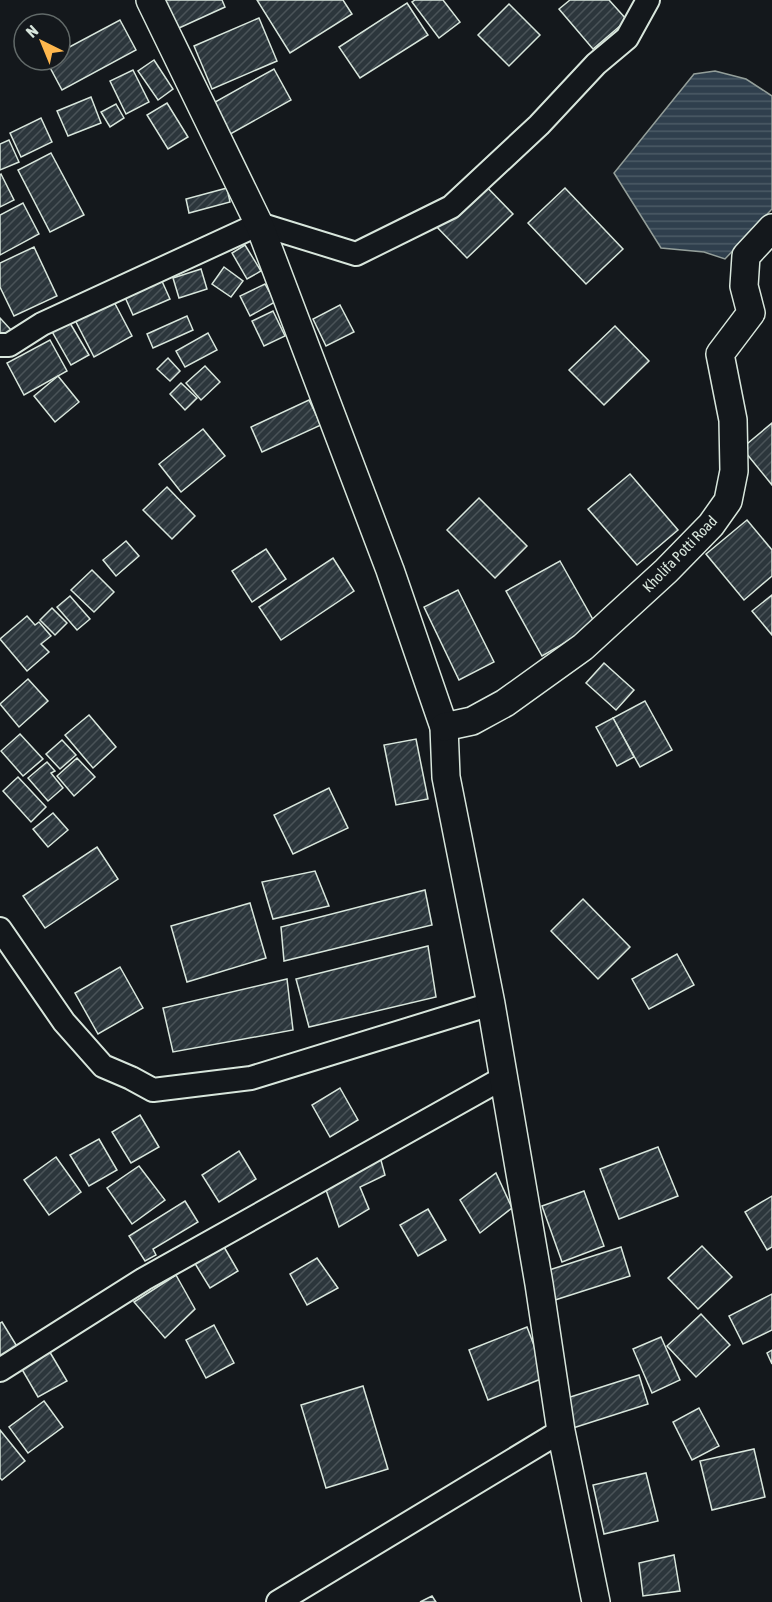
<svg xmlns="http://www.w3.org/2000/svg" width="772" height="1602" font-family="'Asap Condensed',sans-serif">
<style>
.water{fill:url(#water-rules);stroke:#939e99;stroke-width:1.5}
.building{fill:url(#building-hatch);stroke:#d8e6dc;stroke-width:1.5}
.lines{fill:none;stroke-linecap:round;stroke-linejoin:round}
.minor-casing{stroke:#d8e6dc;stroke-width:26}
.tertiary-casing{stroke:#d8e6dc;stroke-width:30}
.minor{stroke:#14181c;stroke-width:22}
.tertiary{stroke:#14181c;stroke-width:27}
.labels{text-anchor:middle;stroke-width:4.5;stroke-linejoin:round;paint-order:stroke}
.street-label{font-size:15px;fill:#d8e6dc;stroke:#14181c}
</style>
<defs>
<pattern id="water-rules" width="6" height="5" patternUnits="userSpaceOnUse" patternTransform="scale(1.5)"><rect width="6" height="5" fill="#2f3f4d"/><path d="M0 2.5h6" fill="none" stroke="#4c5b66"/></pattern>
<pattern id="building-hatch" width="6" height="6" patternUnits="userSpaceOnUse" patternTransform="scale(1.5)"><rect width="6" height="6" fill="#2c363c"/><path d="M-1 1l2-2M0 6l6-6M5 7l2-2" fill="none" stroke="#4a5358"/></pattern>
</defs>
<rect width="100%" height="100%" fill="#14181c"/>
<path class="water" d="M715 71 746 79 772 96V209L725 259 704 252 661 248 614 173 694 74Z"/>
<g class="building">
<path d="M150 0H222L225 7 166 34Z"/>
<path d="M257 0H343L352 14 290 53Z"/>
<path d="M415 0H443L460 22 439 38 412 2Z"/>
<path d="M570 0H609L627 20 593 49 559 9Z"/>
<path d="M407 3 428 35 360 78 339 47Z"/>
<path d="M509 4 540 35 509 66 478 35Z"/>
<path d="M259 18 277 61 212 89 194 46Z"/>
<path d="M120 20 136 50 62 90 46 60H60V52Z"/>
<path d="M154 60 173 89 158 100 138 71Z"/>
<path d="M274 69 291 100 225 137 208 106Z"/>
<path d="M133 70 149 102 126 114 110 81Z"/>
<path d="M91 97 101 123 68 136 57 111Z"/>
<path d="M167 103 188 137 168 149 147 115Z"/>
<path d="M116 104 124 118 110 127 101 112Z"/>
<path d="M41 118 52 142 21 157 10 133Z"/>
<path d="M9 140 19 162 0 170V144Z"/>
<path d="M51 153 84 215 50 232 18 170Z"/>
<path d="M1 174 14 200 0 207V175Z"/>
<path d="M479 179 513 214 467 258 433 223Z"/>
<path d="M227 188 230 202 189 213 186 199Z"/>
<path d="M565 188 623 249 586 284 528 223Z"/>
<path d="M23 203 39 234 0 255V215Z"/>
<path d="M245 245 261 271 247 279 232 253Z"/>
<path d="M34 247 57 296 14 316 0 287V263Z"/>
<path d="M224 267 243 281 231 297 212 284Z"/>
<path d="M201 269 207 289 179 298 173 278Z"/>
<path d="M161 279 170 299 133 315 124 295Z"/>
<path d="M265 284 275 302 250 316 240 296Z"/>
<path d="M112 298 132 336 94 357 74 318Z"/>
<path d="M340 305 354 332 326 346 313 319Z"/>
<path d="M273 311 285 336 264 346 252 321Z"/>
<path d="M187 316 193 330 153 348 147 334Z"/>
<path d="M0 318 11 330 0 340Z"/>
<path d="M67 318 89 355 71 365 50 328Z"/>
<path d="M615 326 649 361 604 405 569 370Z"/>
<path d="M208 333 217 350 185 367 176 351Z"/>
<path d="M50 340 67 371 24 395 7 363Z"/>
<path d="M168 358 180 371 170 381 157 369Z"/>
<path d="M205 366 220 382 201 400 186 383Z"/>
<path d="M58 376 79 402 55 422 34 396Z"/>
<path d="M181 383 197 398 185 410 170 394Z"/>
<path d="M309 400 321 425 262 452 251 427Z"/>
<path d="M772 423V485L742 448Z"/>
<path d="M203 429 225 456 181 492 159 464Z"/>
<path d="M630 474 678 530 637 565 588 509Z"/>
<path d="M167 487 195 516 172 539 143 510Z"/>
<path d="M479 498 527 546 495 578 447 530Z"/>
<path d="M747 520 772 550V576L744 600 706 554Z"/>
<path d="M126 541 139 556 116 576 103 560Z"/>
<path d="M266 549 286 579 252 602 232 571Z"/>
<path d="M333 558 354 591 281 640 259 607Z"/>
<path d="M560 561 596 625 542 656 506 591Z"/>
<path d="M92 570 114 592 94 612 71 590Z"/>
<path d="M458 590 494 662 459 680 424 607Z"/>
<path d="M772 595V635L752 611Z"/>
<path d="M70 596 90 619 77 630 57 607Z"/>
<path d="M52 608 67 623 55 635 40 620Z"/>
<path d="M27 616 35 625 39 622 51 636 41 644 49 652 27 671 0 639Z"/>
<path d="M604 663 634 690 616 710 586 683Z"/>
<path d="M28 679 48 701 19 727 0 704Z"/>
<path d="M645 701 672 750 640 767 613 718Z"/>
<path d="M89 715 116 747 93 768 65 735Z"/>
<path d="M613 718 634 757 617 766 596 727Z"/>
<path d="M20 734 43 759 23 776 1 751Z"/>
<path d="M416 739 428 799 396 805 384 745Z"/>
<path d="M62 740 76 755 60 769 46 754Z"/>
<path d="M77 758 95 777 74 796 57 776Z"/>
<path d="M47 762 55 771 51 773 63 788 48 801 28 778Z"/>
<path d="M18 777 46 807 31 822 3 791Z"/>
<path d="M329 788 348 828 293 854 274 815Z"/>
<path d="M53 813 68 830 48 847 33 829Z"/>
<path d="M97 847 118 879 45 928 23 896Z"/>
<path d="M315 871 329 906 273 919 262 882Z"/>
<path d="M425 890 432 925 284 961 281 927Z"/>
<path d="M583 899 630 947 598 979 551 931Z"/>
<path d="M250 903 266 958 187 982 171 926Z"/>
<path d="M428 946 436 997 309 1027 296 979Z"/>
<path d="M677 954 694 985 649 1009 632 979Z"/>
<path d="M120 967 143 1008 98 1034 75 993Z"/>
<path d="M287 979 293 1030 173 1052 163 1008Z"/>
<path d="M340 1088 358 1120 330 1137 312 1105Z"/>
<path d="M140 1115 159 1147 131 1163 112 1132Z"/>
<path d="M99 1139 117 1170 89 1186 70 1155Z"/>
<path d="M658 1147 678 1196 619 1219 600 1169Z"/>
<path d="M239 1151 256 1179 219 1202 202 1175Z"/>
<path d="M379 1153 385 1175 360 1187 369 1209 339 1227 325 1187Z"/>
<path d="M56 1157 81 1192 49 1215 24 1180Z"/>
<path d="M139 1166 165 1200 132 1224 107 1188Z"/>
<path d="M496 1173 512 1208 480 1233 460 1200Z"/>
<path d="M584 1191 604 1246 562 1262 542 1206Z"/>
<path d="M772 1196V1247L767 1250 745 1212Z"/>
<path d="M185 1201 198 1222 153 1249 156 1255 145 1261 129 1236Z"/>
<path d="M428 1209 446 1240 418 1256 400 1225Z"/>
<path d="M220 1240 238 1271 210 1288 191 1257Z"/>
<path d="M702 1246 732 1277 698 1309 668 1278Z"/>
<path d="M621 1247 630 1276 555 1300 546 1271Z"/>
<path d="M317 1258 338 1288 307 1305 290 1274Z"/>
<path d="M176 1275 195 1309 165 1338 134 1302Z"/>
<path d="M772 1294V1330L743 1344 729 1316Z"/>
<path d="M701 1314 730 1345 696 1377 667 1346Z"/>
<path d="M2 1322 21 1353 0 1365V1323Z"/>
<path d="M214 1325 234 1363 206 1378 186 1340Z"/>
<path d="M527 1327 546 1377 488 1400 469 1350Z"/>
<path d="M661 1337 680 1380 652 1393 633 1349Z"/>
<path d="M48 1349 67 1381 38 1397 20 1366Z"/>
<path d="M772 1350V1364L767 1353Z"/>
<path d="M639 1375 648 1404 573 1428 564 1399Z"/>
<path d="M363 1386 388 1469 326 1488 301 1405Z"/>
<path d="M44 1401 63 1427 28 1453 9 1427Z"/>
<path d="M699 1408 719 1446 692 1460 673 1422Z"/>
<path d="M0 1430 25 1461 2 1480 0 1478Z"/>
<path d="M754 1449 765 1497 712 1510 700 1461Z"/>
<path d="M646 1473 658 1521 604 1534 593 1485Z"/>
<path d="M674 1555 680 1591 643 1596 639 1563Z"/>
<path d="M432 1596 436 1602H420Z"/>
</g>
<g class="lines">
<defs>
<g id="minor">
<path d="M0 345H9L42 324 259 224 356 254 451 207 539 125 596 64 627 38 648 0"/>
<path d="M0 929 64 1022 103 1066 131 1078 153 1090 251 1078 491 1004"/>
<path d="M0 1370 144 1279 503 1078"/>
<path d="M278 1602 561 1431"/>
</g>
<g id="tertiary">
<path d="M150 0 259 224 390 570 444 727 446 777 491 1004 539 1284 561 1431 596 1602"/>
<path d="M444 727 472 721 505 703 583 647 666 571 711 525 728 501 734 471 733 420 720 354 751 313 744 286 746 256 772 228"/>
</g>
</defs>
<use href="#minor" class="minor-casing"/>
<use href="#tertiary" class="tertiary-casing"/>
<use href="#minor" class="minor"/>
<use href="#tertiary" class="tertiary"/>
</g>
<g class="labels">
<g class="street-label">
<text transform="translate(680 554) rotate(-46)" y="5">Kholifa Potti Road</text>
</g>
</g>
<g transform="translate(42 42) rotate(317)"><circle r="28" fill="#14181c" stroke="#626a69" stroke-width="1.5"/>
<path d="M0-4.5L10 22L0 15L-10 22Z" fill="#ffb74d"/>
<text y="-9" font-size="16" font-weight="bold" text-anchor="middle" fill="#d8e6dc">N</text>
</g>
</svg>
